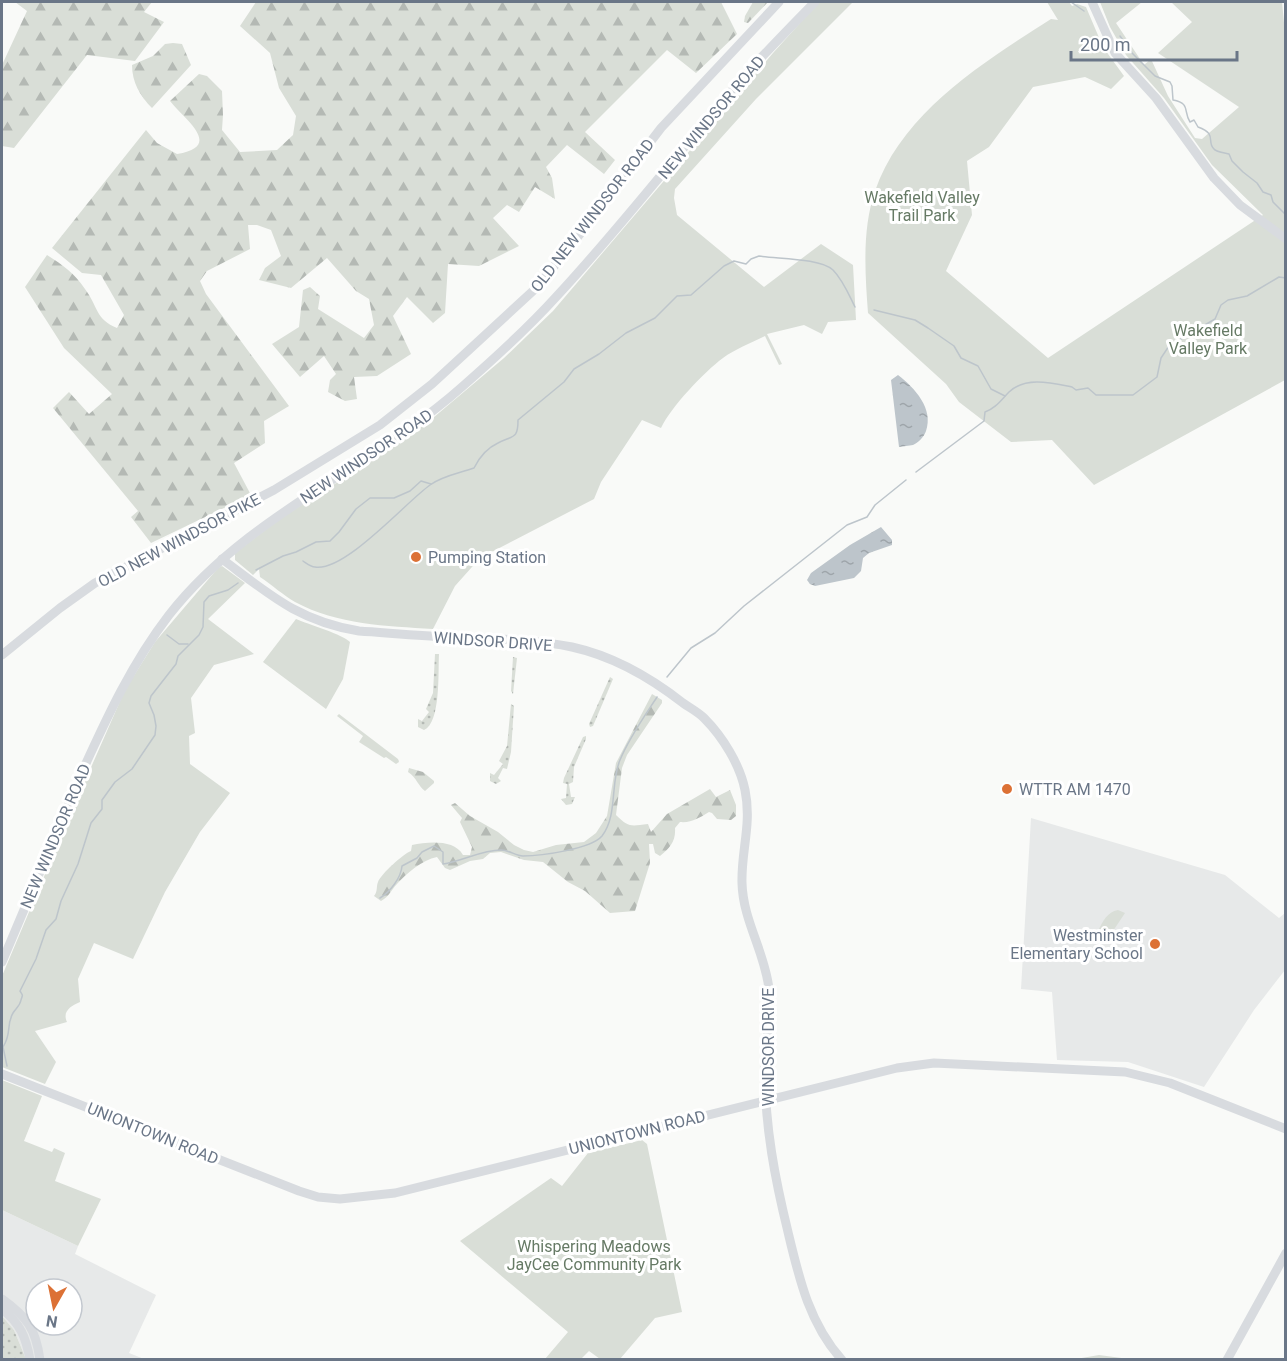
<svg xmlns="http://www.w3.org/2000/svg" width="1287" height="1361" font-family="Roboto,sans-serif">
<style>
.built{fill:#e7e9e9;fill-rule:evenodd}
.grass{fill:url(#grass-dots)}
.forest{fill:url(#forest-firs)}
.park{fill:#d9ded7}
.water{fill:url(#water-ripples)}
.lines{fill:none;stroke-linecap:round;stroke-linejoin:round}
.stream{stroke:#bdc5cb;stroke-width:1.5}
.secondary{stroke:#d8dbdf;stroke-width:9}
.poi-dot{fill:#dc7135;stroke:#fff;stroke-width:2}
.labels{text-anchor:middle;stroke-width:6;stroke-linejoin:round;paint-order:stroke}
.street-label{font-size:16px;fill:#6a7687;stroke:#fff}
.park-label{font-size:16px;fill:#667a65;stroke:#fff}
.poi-label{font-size:16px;fill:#6a7687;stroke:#fff;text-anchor:start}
</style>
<defs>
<pattern id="grass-dots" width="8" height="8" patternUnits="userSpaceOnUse" patternTransform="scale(1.5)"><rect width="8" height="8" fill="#d9ded7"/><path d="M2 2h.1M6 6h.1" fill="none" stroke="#b4b9b4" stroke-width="1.8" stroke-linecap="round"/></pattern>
<pattern id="forest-firs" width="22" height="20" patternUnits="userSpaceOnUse" patternTransform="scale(1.5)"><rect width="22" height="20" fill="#d9ded7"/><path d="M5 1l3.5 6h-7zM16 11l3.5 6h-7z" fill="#b4b9b4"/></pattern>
<pattern id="water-ripples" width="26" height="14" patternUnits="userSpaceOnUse" patternTransform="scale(1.5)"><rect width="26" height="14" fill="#bdc5cb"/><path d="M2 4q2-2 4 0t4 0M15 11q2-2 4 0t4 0" fill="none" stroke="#9ea5aa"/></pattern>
</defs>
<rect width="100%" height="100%" fill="#f9faf8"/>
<g class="built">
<path d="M1031 818 1225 875 1279 918 1285 913V970L1254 1010 1204 1087 1128 1062 1057 1060 1052 992 1021 989Z"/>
<path d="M2 1210 78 1246 75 1254 156 1295 129 1353 144 1359H26L14 1330 2 1316ZM36 1289H72V1325H36Z"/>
</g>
<g class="grass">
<path d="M435 654H439C438 671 441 723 424 730L418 727V719L422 721 429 712 426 709 433 693Z"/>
<path d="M513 657 517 658 513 694 511 691Z"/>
<path d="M610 677 613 679 593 726 590 727 589 724Z"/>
<path d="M511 704 514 706 511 752 507 769 503 768 498 778 501 781 496 784 490 781V773L494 775 503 764 499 761 507 746Z"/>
<path d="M586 736V739L574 767 573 782 569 784 571 797H575L572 804 566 805 561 799 566 798 567 784 563 783 564 778 583 737Z"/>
<path d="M2 1316 14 1330 26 1359H2Z"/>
</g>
<g class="forest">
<path d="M15 2H152L144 12 164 22 135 61 87 55 14 148 2 146V65L27 11Z"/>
<path d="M256 2H721L737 34 696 73 667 50 585 132 615 160 604 174 567 145 546 167 552 178 555 199 535 187 519 212 507 205 493 218 519 246 479 266 448 264 445 313 433 323 407 297 393 316 411 354 377 376 354 377 357 399 345 401 328 392 330 380 336 374 324 356 300 377 272 344 299 327 303 290 310 287 320 296 318 309 364 338 374 325 369 299 356 291 327 258 291 288 259 280 265 268 281 256 271 230 257 225H248L250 249 207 271 200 281 206 294 289 406 264 421 265 443 234 463 251 495 151 543 131 517 138 511 53 408 69 392 89 414 112 394 64 348 25 287 47 255C63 265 74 273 85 289 98 306 95 319 117 328L124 315 101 275 82 273 52 248 146 130 157 143 177 154C224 146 185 120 170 101L199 74 207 76 222 91 223 115 222 130 240 152 277 150 293 135 296 116 279 88 270 53 240 26Z"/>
<path d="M753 2H768L748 23 744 22 745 16Z"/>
<path d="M173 43 182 44 191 65 152 108C140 96 132 82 132 65L153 56 165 44Z"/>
<path d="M652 694 662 700V703L627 755 622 768 616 815C629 828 631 826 648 824L651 832 667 814 710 789 716 797 730 790 736 805V816L731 820 717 819 712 813 709 812C699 818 692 823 680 822L675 828C676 841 670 848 660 856L655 853 653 844H649L650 863 635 911 610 913 585 891 568 882 543 862 524 860 501 852 490 853 483 859 470 861 450 870 445 868 437 857C422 860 407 873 397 884 391 890 389 897 381 901L374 896C378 891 376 887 378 882 381 874 403 854 411 851L412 845C428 842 454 839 463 855H470L472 847 460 822 462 818 451 805 455 803 470 816 498 832 514 845 524 850 533 852 556 845 584 842 596 833 607 816 616 763Z"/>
<path d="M339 714 398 759 399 762 396 764 386 757 384 758 359 742 363 736 337 716Z"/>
<path d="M409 768 423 772 434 781V783L425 791C418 786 417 778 408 772Z"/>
</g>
<g class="park">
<path d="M819 2H853L756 99 675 189 674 198 677 215 764 287 821 244 853 265 856 320 828 322 822 334 804 325 767 334 782 364 779 365 765 336C751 343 735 349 723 358 704 372 671 407 661 428L642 420 601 482 594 499 480 558 455 586 433 629C386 626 338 625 295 602 283 595 272 585 260 577L259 569 253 575 235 560V553L281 518 371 461 427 423 504 358 553 311 773 53Z"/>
<path d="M1047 2H1069L1072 6 1077 4 1086 7 1103 47 1124 76 1111 89 1085 77 1033 87 989 147 967 161 972 215 946 271 1048 358 1263 215 1212 165 1164 98 1126 55 1110 27 1100 2H1142L1116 23 1144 65 1151 59 1168 96 1195 138 1202 139 1239 107 1158 53 1192 22 1171 2H1282L1286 43 1285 380 1094 485 1052 440 1011 442 959 402 946 384 868 313C865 273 862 229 875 191 902 112 985 61 1051 19L1058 20Z"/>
<path d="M222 566 245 583 208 619 254 654 214 665 191 698 195 733 189 736 190 764 230 793 200 832 165 892 133 959 94 943 78 979 80 1002C71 1006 62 1011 67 1022L35 1031 56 1062 45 1084 2 1067V976L67 822 125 690 155 642 218 568Z"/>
<path d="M296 619C308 624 344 635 350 642L343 679 326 709 263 662Z"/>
<path d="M1118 910 1125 913 1109 937 1098 931C1103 921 1107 912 1118 910Z"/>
<path d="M2 1080 42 1096 24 1141 52 1152 54 1148 65 1153 55 1181 101 1199 78 1246 2 1210Z"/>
<path d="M642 1140 647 1144 682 1312 655 1318 620 1359H600L589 1351 581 1359H545L568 1332 460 1241 551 1178 562 1186 588 1153Z"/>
<path d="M1099 1355 1129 1359H1076Z"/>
</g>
<g class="water">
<path d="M898 375C915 388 934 409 926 431 924 437 918 443 913 445 909 446 903 446 899 447L891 380Z"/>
<path d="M881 527 892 540V545L869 553 863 558 861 571 854 578 815 586 810 584 807 580 811 573 850 545Z"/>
</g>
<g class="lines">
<g class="stream">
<path d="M1071 2 1084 11"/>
<path d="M1120 36 1132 53 1155 76 1170 82 1172 86 1173 100C1191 103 1183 112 1190 122L1194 120 1198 127C1218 134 1206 142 1214 149 1216 152 1225 153 1229 154L1232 161 1243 172 1257 183 1263 192 1271 195 1273 202 1286 215"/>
<path d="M874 310 915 320 928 328 954 346 961 358 978 366 991 389 1005 396"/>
<path d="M916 472 984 421 985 412C996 408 1001 400 1009 392 1026 376 1052 383 1072 387L1076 390 1088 388 1096 395H1133L1157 377 1161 358 1169 346 1215 319 1221 305 1228 300 1247 296 1279 277 1286 278"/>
<path d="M303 561C306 563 311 567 315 567 345 572 406 502 430 485 442 476 460 473 474 468 479 458 487 448 498 443 513 435 518 440 518 420L564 382 574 369 599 354 626 333 655 318 677 296 691 295 724 266 734 261 746 264 751 259 759 256C778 259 820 258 833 270 843 280 849 295 855 307"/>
<path d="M256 570 283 556 296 552 316 542 330 541 339 532 356 509 370 498H394L410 491 421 481 431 484"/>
<path d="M167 635 179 644H188"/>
<path d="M667 677 691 648 715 633 744 606 847 525 867 517 875 505 906 480"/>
<path d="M380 898C390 892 401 878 402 866L417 858 422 852 434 846 443 852V864C462 861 482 850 501 850 509 850 516 856 523 856 541 856 591 849 602 836 618 815 610 783 620 760 629 738 644 717 657 697"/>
<path d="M7 1066 3 1047C12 1033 6 1025 13 1013 16 1008 20 1006 21 1000 23 994 23 996 20 991L36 959 46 930 56 919 61 901 78 864 91 823 102 809V800L115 782 132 769 155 735 156 726 154 715 149 703 151 696 176 664 178 656 199 635 203 627 204 602 209 596 228 590 238 583"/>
</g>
<g class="secondary">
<path d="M1092 2 1115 53 1156 98 1214 178 1240 205 1286 239"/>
<path d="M222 559C269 594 298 621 359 631 390 633 421 636 453 637 492 639 533 639 572 647 613 656 651 678 683 703 690 708 698 712 704 718 723 737 740 765 745 790 752 824 741 851 742 883 743 921 765 952 769 989 773 1016 764 1044 765 1072 765 1127 775 1179 788 1232 799 1278 809 1323 842 1360"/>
<path d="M2 655 60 608 95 583 274 490 380 425 432 384 534 290 567 251 661 128 779 2"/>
<path d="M2 962C29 899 55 835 82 772 107 717 132 663 169 615 247 515 370 469 463 386 495 358 527 329 556 297 626 222 688 139 757 62 776 42 795 22 815 2"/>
<path d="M2 1074 299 1191 318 1197 340 1199 395 1193 897 1068 934 1063 1125 1072 1170 1083 1286 1129"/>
<path d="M2 1299C27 1317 36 1329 40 1360"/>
<path d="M2 1309C20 1323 26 1337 30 1360"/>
<path d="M1227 1360 1286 1253"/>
</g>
</g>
<g class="poi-dot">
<circle cx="416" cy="557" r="6"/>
<circle cx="1007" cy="789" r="6"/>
<circle cx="1155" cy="944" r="6"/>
</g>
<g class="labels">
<g class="street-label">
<text transform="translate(711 117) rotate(-50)" y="6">NEW WINDSOR ROAD</text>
<text transform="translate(592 215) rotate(-52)" y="6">OLD NEW WINDSOR ROAD</text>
<text transform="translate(366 456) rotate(-34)" y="6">NEW WINDSOR ROAD</text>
<text transform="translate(179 540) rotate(-28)" y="6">OLD NEW WINDSOR PIKE</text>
<text transform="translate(493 641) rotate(4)" y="6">WINDSOR DRIVE</text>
<text transform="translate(55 836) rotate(-67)" y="6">NEW WINDSOR ROAD</text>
<text transform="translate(768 1047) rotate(-90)" y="6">WINDSOR DRIVE</text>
<text transform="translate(637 1132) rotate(-14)" y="6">UNIONTOWN ROAD</text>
<text transform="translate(153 1133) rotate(22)" y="6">UNIONTOWN ROAD</text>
</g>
<g class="park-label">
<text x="922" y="203">Wakefield Valley<tspan x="922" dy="18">Trail Park</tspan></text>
<text x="1208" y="336">Wakefield<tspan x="1208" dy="18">Valley Park</tspan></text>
<text x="594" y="1252">Whispering Meadows<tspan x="594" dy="18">JayCee Community Park</tspan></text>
</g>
<g class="poi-label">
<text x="428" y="563">Pumping Station</text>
<text x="1019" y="795">WTTR AM 1470</text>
<text x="1143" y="941" text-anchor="end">Westminster<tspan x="1143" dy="18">Elementary School</tspan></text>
</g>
</g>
<rect width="1287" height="1361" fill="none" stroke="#6a7687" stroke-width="6"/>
<g transform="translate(54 1307) rotate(189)"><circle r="28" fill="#ffffff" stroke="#c3c8cf" stroke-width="1.5"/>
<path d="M0-4.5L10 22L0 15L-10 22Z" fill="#dc7135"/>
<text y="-9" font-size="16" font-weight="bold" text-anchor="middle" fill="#6a7687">N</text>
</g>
<path d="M1071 51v9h166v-9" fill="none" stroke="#6a7687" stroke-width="3"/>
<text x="1080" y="51" font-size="18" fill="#6a7687" stroke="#ffffff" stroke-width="4.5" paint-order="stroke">200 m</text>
</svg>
